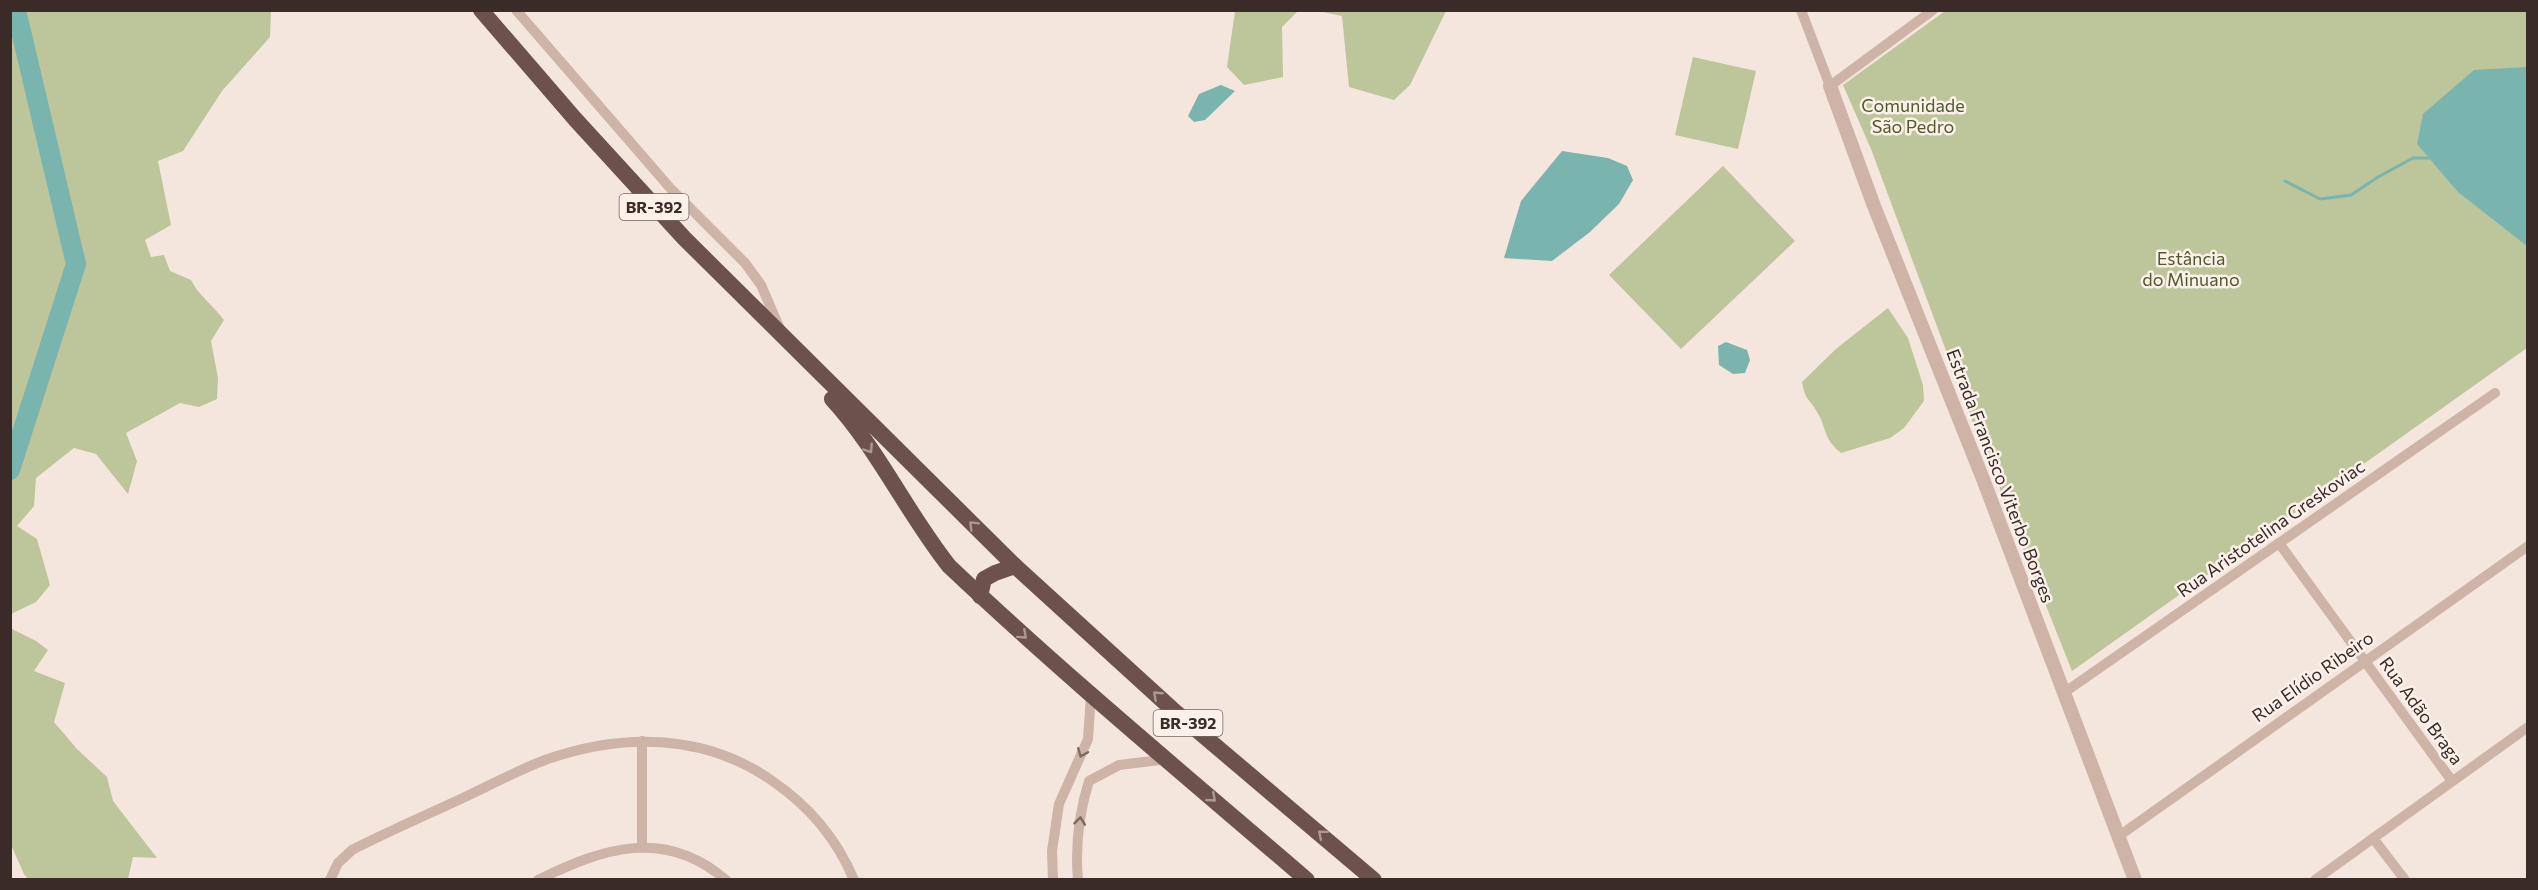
<svg xmlns="http://www.w3.org/2000/svg" width="2538" height="890" font-family="Commissioner,sans-serif">
<style>
.green{fill:#bdc59b}
.water{fill:#79b4ae}
.lines{fill:none;stroke-linecap:round;stroke-linejoin:round}
.stream{stroke:#79b4ae;stroke-width:3}
.river{stroke:#79b4ae;stroke-width:20}
.minor{stroke:#ceb3a7;stroke-width:10}
.tertiary{stroke:#ceb3a7;stroke-width:14}
.trunk{stroke:#6c514c;stroke-width:16}
.oneway{stroke:#ac9993}
.oneway2{stroke:#7d6861}
.labels{text-anchor:middle;stroke-width:5;stroke-linejoin:round;paint-order:stroke}
.shield{fill:#fbf1ea;stroke:#746662;stroke-width:1.5}
.shield-label{font-size:16px;font-weight:bold;fill:#3a2b28}
.park-label{font-size:18px;fill:#505a2a;stroke:#fbf1ea}
.street-label{font-size:18px;fill:#3a2b28;stroke:#fbf1ea}
</style>
<rect width="100%" height="100%" fill="#f4e6dd"/>
<g class="green">
<path d="M11 10 271 11 270 37 222 91 183 151 158 161 171 225 145 240 151 257 164 255 170 271 191 280C199 296 213 305 224 320L211 341 218 378 217 399 199 407 180 403 126 433 137 461 128 494 96 454 74 448 36 478 34 506 17 526 37 539 50 585 36 602 11 614Z"/>
<path d="M1235 11H1298L1282 27 1283 77 1244 85 1227 67Z"/>
<path d="M1318 11H1446L1410 85 1394 100 1349 87 1342 16Z"/>
<path d="M1945 11H2527V348L2072 671 2000 490 1999 468 1986 458 1871 149 1843 85Z"/>
<path d="M1693 57 1756 71 1738 149 1675 135Z"/>
<path d="M1723 166 1795 241 1681 349 1609 275Z"/>
<path d="M1888 308 1908 338 1923 385 1924 401 1904 428 1890 438 1841 453C1822 437 1828 430 1817 412 1809 397 1806 403 1802 382L1837 348Z"/>
<path d="M10 625 12 629 36 641 48 650 34 671 65 683 54 722 77 749 107 777 113 801 157 858 133 857 128 879 29 880 24 874 11 845Z"/>
</g>
<g class="water">
<path d="M2527 67H2528L2527 246 2458 192 2417 144 2423 114 2474 70Z"/>
<path d="M1221 85 1235 91 1205 120 1194 122 1188 116 1199 94Z"/>
<path d="M1562 151 1608 158 1627 166 1633 180 1619 204 1590 232 1552 261 1504 258 1521 201Z"/>
<path d="M1726 342 1747 350 1750 360 1745 373 1733 374 1719 365 1718 346Z"/>
</g>
<g class="lines">
<path class="stream" d="M2285 181 2320 199 2351 195 2378 177 2413 158H2433"/>
<path class="river" d="M10 470 76 264 16 10"/>
<g class="minor">
<path d="M516 10 671 189 745 263 761 285 780 329"/>
<path d="M1801 10 1830 86 1933 10"/>
<path d="M2279 543 2452 781"/>
<path d="M2065 692 2495 393"/>
<path d="M2119 836 2528 546"/>
<path d="M2373 838 2405 880"/>
<path d="M642 847V741"/>
<path d="M330 880 338 863 352 850C389 831 429 814 467 796 493 784 518 770 545 760 621 733 703 733 771 780 808 805 837 839 854 880"/>
<path d="M538 880C603 848 665 827 726 880"/>
<path d="M1053 880 1052 851 1059 804 1088 739 1091 695"/>
<path d="M1078 880C1075 846 1079 813 1089 781L1119 765 1168 759"/>
<path d="M2315 880 2528 727"/>
</g>
<path class="tertiary" d="M1830 86 1874 206 1983 479 2135 880"/>
<g class="trunk">
<path d="M481 10 575 119 684 238 1015 566 1172 709 1374 880"/>
<path d="M832 399C878 449 907 513 949 566 1064 675 1186 776 1307 880"/>
<path d="M980 596 984 579 995 573 1015 566"/>
</g>
</g>
<defs><path id="oneway-chevron" d="M-2-3.5L2.5 0L-2 3.5" fill="none" stroke-width="1.6" stroke-linecap="round" stroke-linejoin="round" transform="scale(1.5)"/></defs>
<g class="oneway">
<use href="#oneway-chevron" transform="translate(869 449) rotate(56)"/>
<use href="#oneway-chevron" transform="translate(973 525) rotate(-135)"/>
<use href="#oneway-chevron" transform="translate(1023 635) rotate(42)"/>
<use href="#oneway-chevron" transform="translate(1157 695) rotate(-137)"/>
<use href="#oneway-chevron" transform="translate(1212 798) rotate(41)"/>
<use href="#oneway-chevron" transform="translate(1322 834) rotate(-140)"/>
</g>
<g class="oneway2">
<use href="#oneway-chevron" transform="translate(1082 753) rotate(112)"/>
<use href="#oneway-chevron" transform="translate(1080 821) rotate(-83)"/>
</g>
<g class="labels">
<g class="shield">
<rect x="619.5" y="194" width="69" height="26" rx="4.5"/>
<rect x="1153.5" y="710" width="69" height="26" rx="4.5"/>
</g>
<g class="shield-label">
<text x="654" y="213">BR-392</text>
<text x="1188" y="729">BR-392</text>
</g>
<g class="park-label">
<text x="1913" y="112">Comunidade<tspan x="1913" dy="21">São Pedro</tspan></text>
<text x="2191" y="265">Estância<tspan x="2191" dy="21">do Minuano</tspan></text>
</g>
<g class="street-label">
<text transform="translate(2000 476) rotate(69)" y="6">Estrada Francisco Viterbo Borges</text>
<text transform="translate(2271 529) rotate(-35)" y="6">Rua Aristotelina Greskoviac</text>
<text transform="translate(2313 677) rotate(-35)" y="6">Rua Elídio Ribeiro</text>
<text transform="translate(2421 711) rotate(54)" y="6">Rua Adão Braga</text>
</g>
</g>
<rect width="2538" height="890" fill="none" stroke="#3a2b28" stroke-width="24"/>
</svg>
